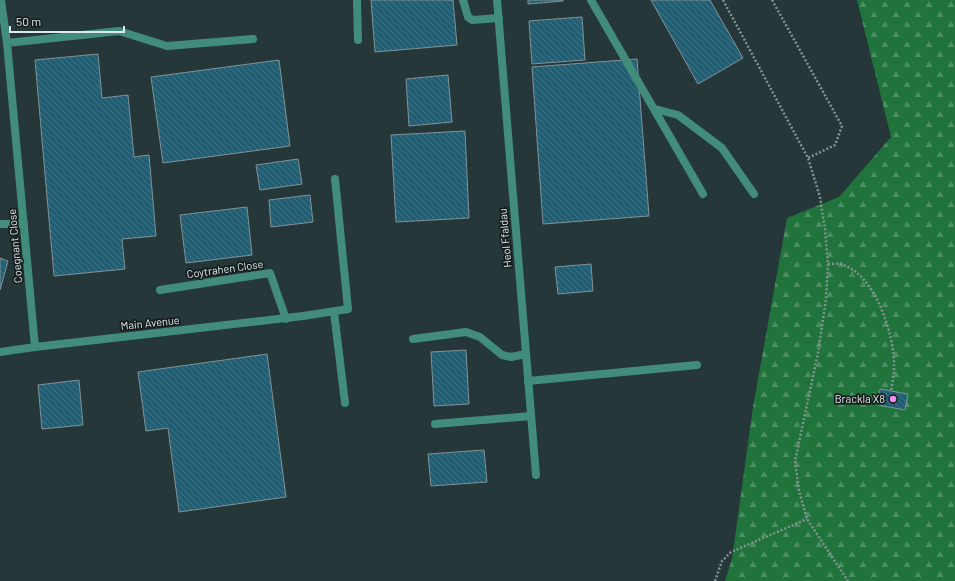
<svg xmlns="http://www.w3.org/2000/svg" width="955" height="581" font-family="Barlow,sans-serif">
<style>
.forest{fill:url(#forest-firs)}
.building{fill:url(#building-back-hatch);stroke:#81939a}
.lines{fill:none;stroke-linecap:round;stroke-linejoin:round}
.path{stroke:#849393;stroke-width:2.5;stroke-dasharray:2 2;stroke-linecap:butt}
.service{stroke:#418c7a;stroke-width:8}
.minor{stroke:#418c7a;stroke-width:8}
.tertiary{stroke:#418c7a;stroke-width:8}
.poi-dot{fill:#f08bf6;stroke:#151c1d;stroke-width:1.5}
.labels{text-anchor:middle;stroke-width:3.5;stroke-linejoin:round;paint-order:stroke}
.street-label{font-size:11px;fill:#dde8e8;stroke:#151c1d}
.poi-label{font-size:11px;fill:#dde8e8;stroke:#151c1d;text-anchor:end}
</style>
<defs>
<pattern id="forest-firs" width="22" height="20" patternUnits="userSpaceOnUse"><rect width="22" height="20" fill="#20743b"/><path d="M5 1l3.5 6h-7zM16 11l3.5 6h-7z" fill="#4b8e61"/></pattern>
<pattern id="building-back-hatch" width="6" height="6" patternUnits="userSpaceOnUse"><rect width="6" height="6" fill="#205e74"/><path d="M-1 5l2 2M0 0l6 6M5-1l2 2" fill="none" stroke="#407588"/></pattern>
</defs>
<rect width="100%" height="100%" fill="#253738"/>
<path class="forest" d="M857 0H955V581H725L732 559 753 407 787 218 839 197 891 137Z"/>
<g class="building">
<path d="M371 0H453L457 45 375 52Z"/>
<path d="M528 0H563V1L528 4Z"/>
<path d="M651 0H710L743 58 698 84Z"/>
<path d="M582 17 585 60 532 64 529 21Z"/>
<path d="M98 54 102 98 128 95 134 157 149 155 156 236 122 239 125 269 54 276 35 60Z"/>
<path d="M637 59 649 216 543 224 532 67Z"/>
<path d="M279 60 290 146 163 163 151 77Z"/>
<path d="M448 75 452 122 409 126 406 79Z"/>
<path d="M465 131 469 218 396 222 391 135Z"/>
<path d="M298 159 302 184 260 190 256 165Z"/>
<path d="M310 195 313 222 271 227 269 200Z"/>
<path d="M247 207 252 255 186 263 180 215Z"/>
<path d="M0 258 8 261 0 290Z"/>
<path d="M591 264 593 291 558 294 555 267Z"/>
<path d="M466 350 469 404 434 406 431 352Z"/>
<path d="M267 354 286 497 179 512 168 428 146 431 138 372Z"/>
<path d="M79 380 83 425 42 429 38 385Z"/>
<path d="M880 389 908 394 905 410 878 405Z"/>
<path d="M484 450 487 482 431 486 428 454Z"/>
</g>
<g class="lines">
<g class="path">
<path d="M723 0 808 158 820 197 825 229 828 264 826 299 818 353 795 461 799 491 807 519 848 581"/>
<path d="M772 0 842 126 835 145 808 158"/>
<path d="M828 264C832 264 837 263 840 264 875 272 895 336 894 367 894 375 892 383 891 391"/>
<path d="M715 581 722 561 731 552 807 519"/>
</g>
<g class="service">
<path d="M357 0 358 40"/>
<path d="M463 0 468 17 472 20 499 18"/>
<path d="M591 0 703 194"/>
<path d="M7 43 119 31 167 46 253 39"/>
<path d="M655 109 678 115 722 148 754 194"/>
<path d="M0 224H24"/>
<path d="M160 290 270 273 286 319"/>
<path d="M334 312 345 403"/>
<path d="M303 316 348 309 335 179"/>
<path d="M413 339 466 332 480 337 502 355 511 357 526 354"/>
<path d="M528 381 697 365"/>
<path d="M435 424 531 416"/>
</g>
<g class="minor">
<path d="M497 0 536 475"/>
<path d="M35 347 303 316"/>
</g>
<path class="tertiary" d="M0 352 35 347 7 43 1 0"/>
</g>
<circle class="poi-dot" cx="893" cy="399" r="4"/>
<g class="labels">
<g class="street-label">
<text transform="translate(505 238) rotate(-95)" y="4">Heol Ffaldau</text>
<text transform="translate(15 246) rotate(-95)" y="4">Coegnant Close</text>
<text transform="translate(225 269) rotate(-8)" y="4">Coytrahen Close</text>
<text transform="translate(150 323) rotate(-6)" y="4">Main Avenue</text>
</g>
<g class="poi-label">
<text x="885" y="403">Brackla X8</text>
</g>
</g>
<path d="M10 26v6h114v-6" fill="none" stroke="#dde8e8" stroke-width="2"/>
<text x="16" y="26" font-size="12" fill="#dde8e8" stroke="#151c1d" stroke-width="3" paint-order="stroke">50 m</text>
</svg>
